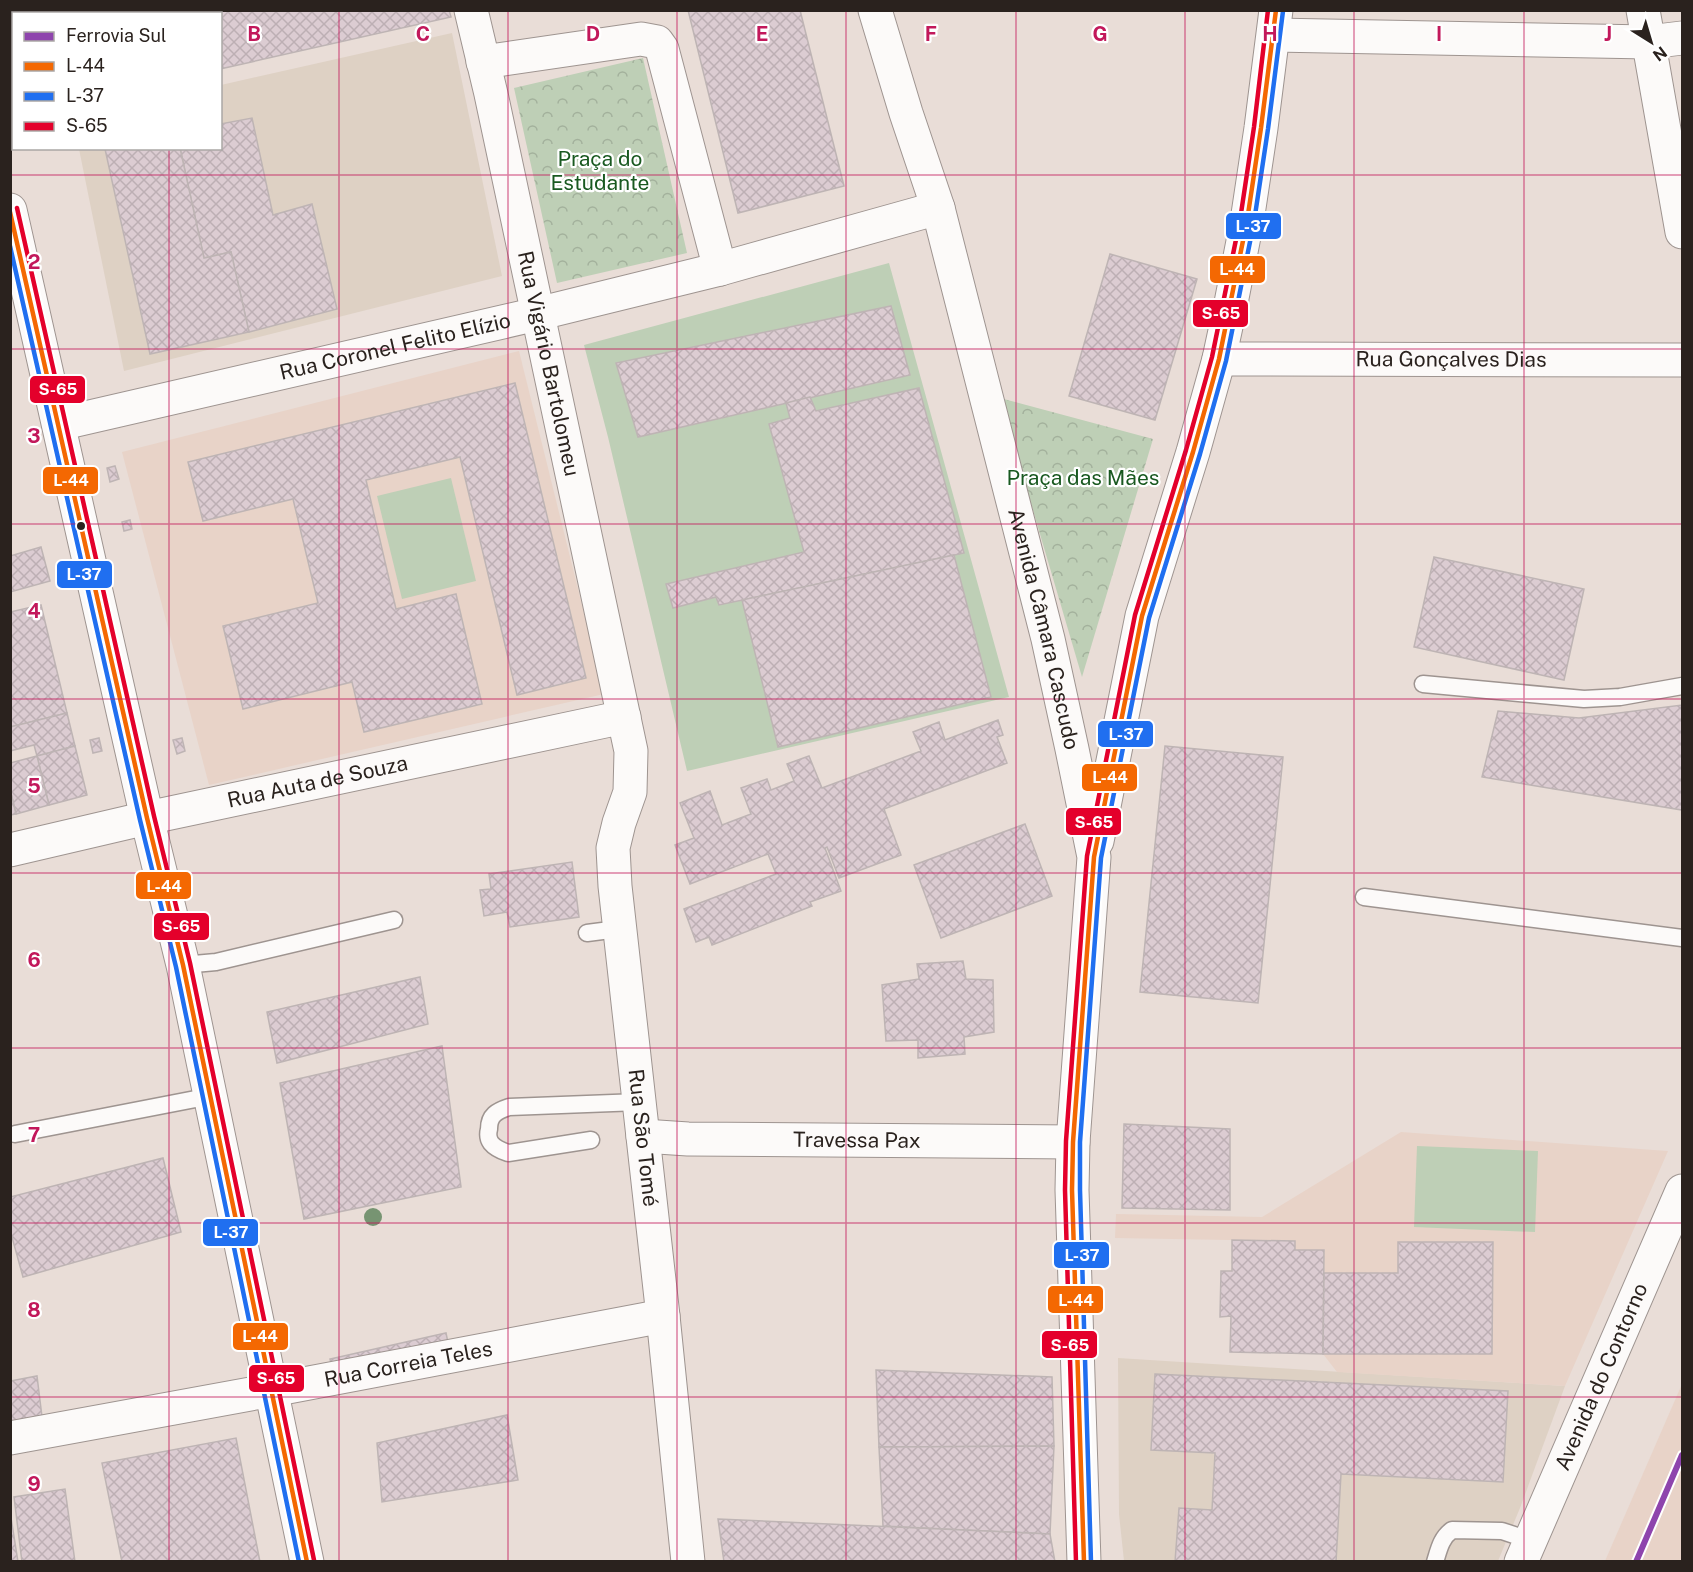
<svg xmlns="http://www.w3.org/2000/svg" width="1693" height="1572" font-family="'Public Sans',sans-serif">
<style>
.commercial{fill:#ded1c4}
.built{fill:#e8d3c8}
.park{fill:url(#park-crowns)}
.pitch{fill:#becfb6}
.building{fill:url(#building-cross-hatch);stroke:#beb4b4;stroke-width:1.5}
.lines{fill:none;stroke-linecap:round;stroke-linejoin:round}
.lane-casing{stroke:#9e9490;stroke-width:19}
.street-casing{stroke:#9e9490;stroke-width:35}
.secondary-casing{stroke:#9e9490;stroke-width:35}
.primary-casing{stroke:#9e9490;stroke-width:35}
.lane{stroke:#fcfaf9;stroke-width:16}
.street{stroke:#fcfaf9;stroke-width:33}
.secondary{stroke:#fcfaf9;stroke-width:33}
.primary{stroke:#fcfaf9;stroke-width:33}
.bus-1-casing{stroke:#fff;stroke-width:9}
.bus-2-casing{stroke:#fff;stroke-width:9}
.bus-3-casing{stroke:#fff;stroke-width:9}
.bus-1{stroke:#f46802;stroke-width:4.5}
.bus-2{stroke:#206ff0;stroke-width:4.5}
.bus-3{stroke:#e4002b;stroke-width:4.5}
.rail-1-casing{stroke:#fff;stroke-width:10}
.rail-1{stroke:#8e44ad;stroke-width:6}
.tree{fill:#779472}
.grid{fill:none;stroke:#c2185b;stroke-width:1.5;stroke-opacity:0.55}
.bus-dot{fill:#2a221e;stroke:#fff;stroke-width:2}
.labels{text-anchor:middle;stroke-width:4.5;stroke-linejoin:round;paint-order:stroke}
.park-label{font-size:21px;fill:#195920;stroke:#fff}
.street-label{font-size:21px;fill:#2a221e;stroke:#fff}
.grid-label{font-size:20px;text-anchor:middle;font-weight:bold;fill:#c2185b;stroke:#fff;stroke-width:4.5;stroke-linejoin:round;paint-order:stroke}
.line-badge{stroke:#fff;stroke-width:2}
.badge-label{font-size:16px;text-anchor:middle;font-weight:bold;fill:#fff}
</style>
<defs>
<pattern id="park-crowns" width="20" height="18" patternUnits="userSpaceOnUse" patternTransform="scale(1.5)"><rect width="20" height="18" fill="#becfb6"/><path d="M2 6a3 3 0 1 1 6 0M12 15a3 3 0 1 1 6 0" fill="none" stroke="#a3b19c"/></pattern>
<pattern id="building-cross-hatch" width="8" height="8" patternUnits="userSpaceOnUse" patternTransform="scale(1.5)"><rect width="8" height="8" fill="#dcccd2"/><path d="M0 0l8 8M0 8l8-8" fill="none" stroke="#bdafb4"/></pattern>
</defs>
<rect width="100%" height="100%" fill="#e9ddd7"/>
<g class="commercial">
<path d="M452 33 502 276 124 371 79 149 220 148 221 85Z"/>
<path d="M1118 1358 1565 1386 1520 1508 1498 1561H1124L1119 1514Z"/>
</g>
<g class="built">
<path d="M519 351 604 694 209 785 122 452Z"/>
<path d="M1401 1132 1668 1151 1565 1386 1337 1372 1323 1354 1324 1250H1295L1294 1241 1115 1238 1116 1214 1262 1217Z"/>
<path d="M1682 1384V1561H1605Z"/>
</g>
<g class="park">
<path d="M643 58 687 253 557 283 514 88Z"/>
<path d="M1000 398 1153 439 1082 677Z"/>
</g>
<g class="pitch">
<path d="M889 263 1009 697 687 771 608 437 584 345Z"/>
<path d="M451 478 476 581 402 599 377 496Z"/>
<path d="M1417 1146 1538 1151 1535 1232 1414 1227Z"/>
</g>
<g class="building">
<path d="M42 10H130L113 14H43Z"/>
<path d="M130 10H148V14H113Z"/>
<path d="M148 10H449L451 17 220 69V14H148Z"/>
<path d="M688 10H800L844 186 738 213Z"/>
<path d="M252 118 273 215 312 204 337 309 249 332 231 252 204 258 180 148H220V124Z"/>
<path d="M108 148H180L204 258 231 252 249 332 150 354 105 149Z"/>
<path d="M1110 254 1197 279 1155 420 1069 396Z"/>
<path d="M891 306 910 375 638 437 616 363Z"/>
<path d="M515 383 586 678 517 695 460 457 366 480 396 609 456 594 482 704 364 732 352 682 243 709 223 626 318 603 293 499 203 521 188 462Z"/>
<path d="M919 388 964 553 719 605 716 597 673 608 666 584 804 552 769 424 790 418 786 403 810 397 816 411Z"/>
<path d="M115 466 119 479 110 482 107 468Z"/>
<path d="M130 520 132 529 124 531 122 522Z"/>
<path d="M41 547 50 581 10 592V556Z"/>
<path d="M954 555 991 697 778 747 742 600Z"/>
<path d="M1434 557 1584 589 1564 680 1414 647Z"/>
<path d="M41 605 67 713 10 727V612Z"/>
<path d="M1682 705V810L1482 777 1498 711 1579 718Z"/>
<path d="M67 713 75 746 37 756 34 745 10 751V727Z"/>
<path d="M998 720 1003 735 997 737 1007 763 884 809 901 855 839 878 827 847 825 848 841 891 810 902 812 906 712 945 709 937 696 942 684 909 776 874 768 854 690 884 675 845 694 838 680 803 710 791 722 825 751 814 741 788 767 779 771 790 794 781 787 764 809 756 822 788 921 751 913 732 939 722 945 740Z"/>
<path d="M99 738 102 751 93 753 90 740Z"/>
<path d="M182 738 185 751 177 754 173 740Z"/>
<path d="M75 746 87 795 49 805 37 756Z"/>
<path d="M1165 746 1283 757 1258 1003 1140 992Z"/>
<path d="M37 756 49 805 16 814 10 789V763Z"/>
<path d="M10 789 16 814 10 815Z"/>
<path d="M1025 824 1052 896 941 938 914 865Z"/>
<path d="M572 862 579 917 510 927 507 912 484 916 480 890 491 889 489 874Z"/>
<path d="M963 961 966 979 993 980 994 1032 964 1037 965 1054 918 1058V1040L886 1041 882 985 919 979 917 964Z"/>
<path d="M420 977 428 1024 277 1063 267 1012Z"/>
<path d="M442 1046 461 1187 304 1219 280 1083Z"/>
<path d="M1124 1124 1230 1129V1210L1122 1208Z"/>
<path d="M163 1158 181 1232 23 1277 10 1230V1197Z"/>
<path d="M1232 1240 1295 1241V1250H1324L1323 1354 1230 1352 1231 1316 1220 1317 1221 1271H1232Z"/>
<path d="M1398 1242H1493L1492 1354H1323L1324 1273H1398Z"/>
<path d="M446 1333 450 1352 334 1374 330 1359Z"/>
<path d="M876 1370 1052 1377 1054 1446 879 1447Z"/>
<path d="M1155 1374 1508 1391 1503 1482 1341 1474 1336 1562H1175L1179 1508 1212 1510 1215 1453 1151 1450Z"/>
<path d="M37 1376 43 1425 10 1432V1381Z"/>
<path d="M507 1415 518 1480 382 1502 377 1443Z"/>
<path d="M236 1438 260 1562H122L102 1463Z"/>
<path d="M1054 1446 1050 1534 883 1526 879 1447Z"/>
<path d="M65 1489 75 1562H22L14 1497Z"/>
<path d="M10 1511 18 1562H10Z"/>
<path d="M718 1519 1050 1534 1055 1562H724Z"/>
</g>
<g class="lines">
<defs>
<g id="lane">
<path d="M1423 684 1584 699 1620 697 1682 686"/>
<path d="M1364 897 1682 938"/>
<path d="M587 933 618 929"/>
<path d="M183 965 216 962 394 920"/>
<path d="M15 1134 211 1096"/>
<path d="M591 1140 508 1153C502 1151 495 1148 491 1143 488 1139 488 1133 489 1129 489 1115 497 1111 509 1107L639 1102"/>
<path d="M1435 1562C1439 1549 1441 1538 1452 1530L1502 1531 1529 1540"/>
</g>
<g id="street">
<path d="M1643 10 1682 232"/>
<path d="M1274 35 1649 42 1682 38"/>
<path d="M483 62 641 39 657 42 662 49 720 269"/>
<path id="s1" d="M1219 359 1682 360"/>
<path id="s2" d="M59 424 537 314 720 269 938 208"/>
<path id="s3" d="M10 850 147 818 624 717"/>
<path id="s4" d="M643 1136 688 1139 1073 1142"/>
</g>
<g id="secondary">
<path id="s5" d="M471 10 491 94 631 751 630 792 619 823 613 848 615 886 663 1316 688 1562"/>
<path id="s6" d="M875 10 906 113 938 208 1048 639 1072 749 1094 857 1073 1142 1072 1190 1084 1562"/>
<path d="M1097 841 1142 616 1193 452 1219 359 1231 303 1247 221 1261 128 1276 10"/>
<path id="s7" d="M10 1438 272 1390 663 1316"/>
<path id="s8" d="M1521 1562 1682 1191"/>
</g>
<path id="primary" d="M10 210 147 818 183 965 307 1562"/>
</defs>
<use href="#lane" class="lane-casing"/>
<use href="#street" class="street-casing"/>
<use href="#secondary" class="secondary-casing"/>
<use href="#primary" class="primary-casing"/>
<use href="#lane" class="lane"/>
<use href="#street" class="street"/>
<use href="#secondary" class="secondary"/>
<use href="#primary" class="primary"/>
<defs>
<g id="bus-1">
<path d="M10 212 147 818 183 965 307 1562"/>
<path d="M1084 1562 1072 1190 1073 1142 1094 857 1142 616 1193 452 1219 359 1247 221 1261 128 1276 10"/>
</g>
<g id="bus-2">
<path d="M10 246 140 820 176 967 299 1562"/>
<path d="M1091 1562 1080 1190V1142L1101 858 1149 618 1200 454 1226 361 1254 222 1268 129 1283 11"/>
</g>
<g id="bus-3">
<path d="M17 208 154 816 190 963 314 1560"/>
<path d="M1076 1562 1065 1190 1066 1141 1087 856 1135 615 1186 450 1212 357 1240 220 1254 127 1268 10"/>
</g>
</defs>
<use href="#bus-1" class="bus-1-casing"/>
<use href="#bus-2" class="bus-2-casing"/>
<use href="#bus-3" class="bus-3-casing"/>
<use href="#bus-1" class="bus-1"/>
<use href="#bus-2" class="bus-2"/>
<use href="#bus-3" class="bus-3"/>
<defs>
<path id="rail-1" d="M1636 1562 1682 1455"/>
</defs>
<use href="#rail-1" class="rail-1-casing"/>
<use href="#rail-1" class="rail-1"/>
</g>
<circle class="tree" cx="373" cy="1217" r="9"/>
<path class="grid" d="M169 10V14M339 10V1562M508 10V1562M677 10V1562M846 10V1562M1016 10V1562M1185 10V1562M1354 10V1562M1524 10V1562M169 148V1562M10 175H1682M10 349H1682M10 524H1682M10 699H1682M10 873H1682M10 1048H1682M10 1223H1682M10 1397H1682"/>
<circle class="bus-dot" cx="81" cy="526" r="5"/>
<g class="labels">
<g class="park-label">
<text x="600" y="166">Praça do<tspan x="600" dy="24">Estudante</tspan></text>
<text x="1083" y="485">Praça das Mães</text>
</g>
<g class="street-label">
<text dy="7" stroke="none"><textPath href="#s2" startOffset="345">Rua Coronel Felito Elízio</textPath></text>
<text dy="7" stroke="none"><textPath href="#s1" startOffset="232">Rua Gonçalves Dias</textPath></text>
<text dy="7" stroke="none"><textPath href="#s5" startOffset="362">Rua Vigário Bartolomeu</textPath></text>
<text dy="7" stroke="none"><textPath href="#s6" startOffset="642">Avenida Câmara Cascudo</textPath></text>
<text dy="7" stroke="none"><textPath href="#s3" startOffset="315">Rua Auta de Souza</textPath></text>
<text dy="7" stroke="none"><textPath href="#s5" startOffset="1149">Rua São Tomé</textPath></text>
<text dy="7" stroke="none"><textPath href="#s4" startOffset="214">Travessa Pax</textPath></text>
<text dy="7" stroke="none"><textPath href="#s7" startOffset="405">Rua Correia Teles</textPath></text>
<text dy="7" stroke="none"><textPath href="#s8" startOffset="202">Avenida do Contorno</textPath></text>
</g>
</g>
<g class="grid-label">
<text x="254" y="41">B</text>
<text x="423" y="41">C</text>
<text x="593" y="41">D</text>
<text x="762" y="41">E</text>
<text x="931" y="41">F</text>
<text x="1100" y="41">G</text>
<text x="1270" y="41">H</text>
<text x="1439" y="41">I</text>
<text x="1608" y="41">J</text>
<text x="34" y="269">2</text>
<text x="34" y="443">3</text>
<text x="34" y="618">4</text>
<text x="34" y="793">5</text>
<text x="34" y="967">6</text>
<text x="34" y="1142">7</text>
<text x="34" y="1317">8</text>
<text x="34" y="1491">9</text>
</g>
<g class="line-badge">
<rect x="1225" y="212" width="57" height="28" rx="6" fill="#206ff0"/>
<rect x="1209" y="255" width="57" height="29" rx="6" fill="#f46802"/>
<rect x="1192" y="299" width="57" height="29" rx="6" fill="#e4002b"/>
<rect x="29" y="375" width="57" height="29" rx="6" fill="#e4002b"/>
<rect x="42" y="466" width="57" height="29" rx="6" fill="#f46802"/>
<rect x="56" y="560" width="57" height="29" rx="6" fill="#206ff0"/>
<rect x="1097" y="720" width="57" height="28" rx="6" fill="#206ff0"/>
<rect x="1081" y="763" width="57" height="29" rx="6" fill="#f46802"/>
<rect x="1065" y="807" width="57" height="29" rx="6" fill="#e4002b"/>
<rect x="135" y="871" width="57" height="29" rx="6" fill="#f46802"/>
<rect x="153" y="912" width="57" height="29" rx="6" fill="#e4002b"/>
<rect x="202" y="1218" width="57" height="29" rx="6" fill="#206ff0"/>
<rect x="1053" y="1241" width="57" height="28" rx="6" fill="#206ff0"/>
<rect x="1047" y="1285" width="57" height="29" rx="6" fill="#f46802"/>
<rect x="232" y="1322" width="57" height="29" rx="6" fill="#f46802"/>
<rect x="1041" y="1330" width="57" height="29" rx="6" fill="#e4002b"/>
<rect x="248" y="1364" width="57" height="29" rx="6" fill="#e4002b"/>
</g>
<g class="badge-label">
<text x="1253" y="232">L-37</text>
<text x="1237" y="275">L-44</text>
<text x="1221" y="319">S-65</text>
<text x="58" y="395">S-65</text>
<text x="71" y="486">L-44</text>
<text x="84" y="580">L-37</text>
<text x="1126" y="740">L-37</text>
<text x="1110" y="783">L-44</text>
<text x="1094" y="828">S-65</text>
<text x="164" y="892">L-44</text>
<text x="181" y="932">S-65</text>
<text x="231" y="1238">L-37</text>
<text x="1082" y="1261">L-37</text>
<text x="1076" y="1306">L-44</text>
<text x="260" y="1342">L-44</text>
<text x="1070" y="1351">S-65</text>
<text x="276" y="1384">S-65</text>
</g>
<rect width="1693" height="1572" fill="none" stroke="#2a221e" stroke-width="24"/>
<rect x="12" y="12" width="210" height="138" fill="#ffffff" stroke="#aaa7a5" stroke-width="1.5"/>
<rect x="24" y="32" width="30" height="9" fill="#8e44ad" stroke="#aaa7a5" stroke-width="1.5"/>
<text x="66" y="42" font-size="18" fill="#2a221e">Ferrovia Sul</text>
<rect x="24" y="62" width="30" height="9" fill="#f46802" stroke="#aaa7a5" stroke-width="1.5"/>
<text x="66" y="72" font-size="18" fill="#2a221e">L-44</text>
<rect x="24" y="92" width="30" height="9" fill="#206ff0" stroke="#aaa7a5" stroke-width="1.5"/>
<text x="66" y="102" font-size="18" fill="#2a221e">L-37</text>
<rect x="24" y="122" width="30" height="9" fill="#e4002b" stroke="#aaa7a5" stroke-width="1.5"/>
<text x="66" y="132" font-size="18" fill="#2a221e">S-65</text>
<g transform="translate(1651 42) rotate(143)" stroke="#ffffff" stroke-width="4.5" paint-order="stroke">
<path d="M0-4.5L10 22L0 15L-10 22Z" fill="#2a221e"/>
<text y="-9" font-size="16" font-weight="bold" text-anchor="middle" fill="#2a221e">N</text>
</g>
</svg>
